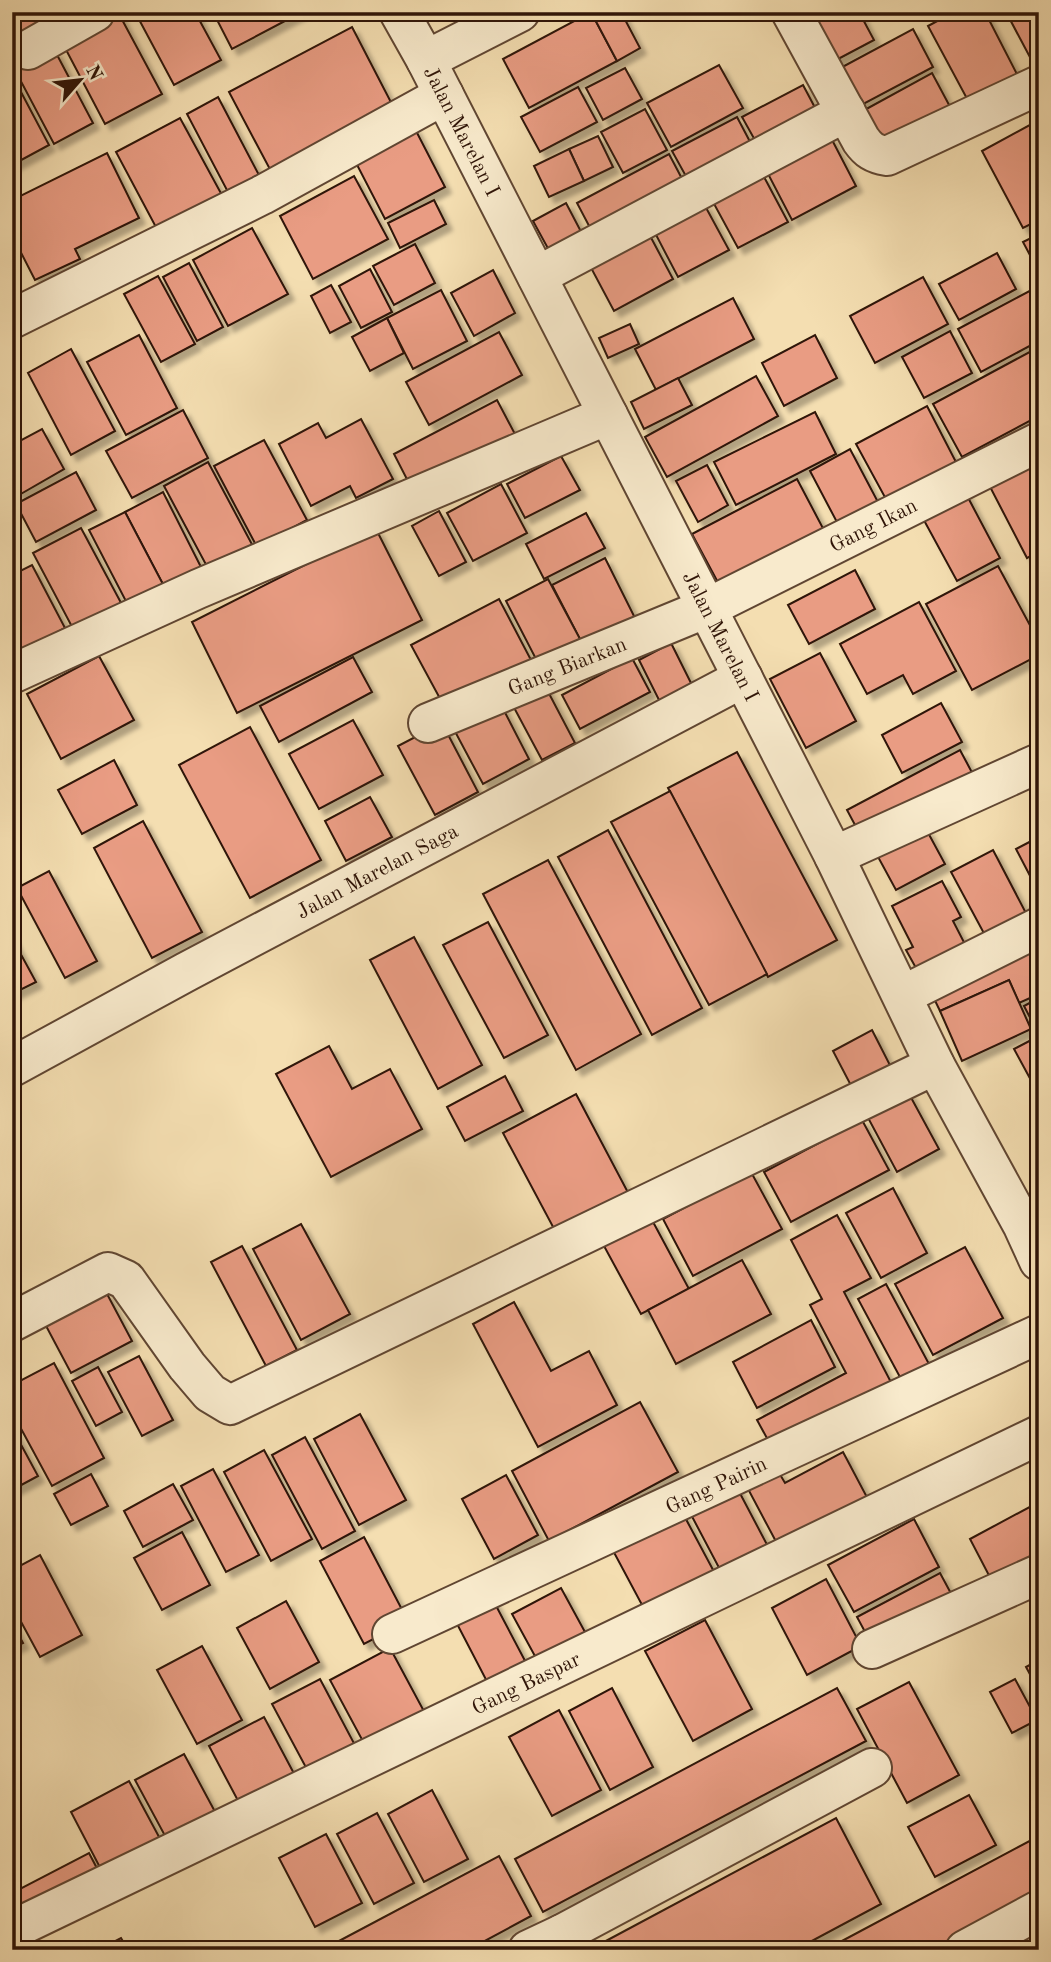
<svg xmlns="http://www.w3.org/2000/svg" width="1051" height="1962" font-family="'Old Standard TT',serif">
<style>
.building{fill:#e99c83;stroke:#2f1407;stroke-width:2;filter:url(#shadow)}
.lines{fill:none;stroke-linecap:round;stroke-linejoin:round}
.minor-casing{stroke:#604632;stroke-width:42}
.minor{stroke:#f8eacc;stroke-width:38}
.labels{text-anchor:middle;stroke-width:5;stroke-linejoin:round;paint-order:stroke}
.street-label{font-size:21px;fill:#2f1407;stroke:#f8eacc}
</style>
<defs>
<filter id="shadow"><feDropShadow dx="6" dy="6" stdDeviation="2" flood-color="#0004"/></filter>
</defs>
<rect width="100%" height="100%" fill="#f4deb1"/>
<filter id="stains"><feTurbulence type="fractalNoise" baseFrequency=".00286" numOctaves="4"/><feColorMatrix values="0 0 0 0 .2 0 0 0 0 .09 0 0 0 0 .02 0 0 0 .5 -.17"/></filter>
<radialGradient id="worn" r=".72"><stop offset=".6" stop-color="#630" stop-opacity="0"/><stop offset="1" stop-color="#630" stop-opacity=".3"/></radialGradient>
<g class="building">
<path d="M12 12H62L12 37Z"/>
<path d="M135 12H195L221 60 174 85Z"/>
<path d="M213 12H302L232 49Z"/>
<path d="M591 12 617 61 529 108 503 59Z"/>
<path d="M591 12H621L640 48 617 61Z"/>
<path d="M810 12H859L874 40 823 67Z"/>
<path d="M954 12H985L1021 82 972 108 928 26Z"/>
<path d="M1006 12H1039V58L1032 61Z"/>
<path d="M119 14 162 94 105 124 63 44Z"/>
<path d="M352 27 395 110 273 175 229 92Z"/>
<path d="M913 29 933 67 852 110 833 72Z"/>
<path d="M55 51 93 123 54 144 16 72Z"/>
<path d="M719 65 743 108 671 147 647 103Z"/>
<path d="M625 68 642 99 603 120 586 88Z"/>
<path d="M932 73 955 116 881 155 859 113Z"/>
<path d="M12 75 49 145 12 165Z"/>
<path d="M803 85 821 119 761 151 742 117Z"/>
<path d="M578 87 597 122 540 152 521 117Z"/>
<path d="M218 97 260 177 229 194 187 114Z"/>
<path d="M645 109 667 150 623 173 601 132Z"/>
<path d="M737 117 757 155 693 189 672 151Z"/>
<path d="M180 118 223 197 158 231 116 152Z"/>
<path d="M1039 120V220L1023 228 982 151Z"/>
<path d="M414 127 445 187 385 219 354 159Z"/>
<path d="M598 136 613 167 584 181 569 149Z"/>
<path d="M830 136 856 186 792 220 766 170Z"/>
<path d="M569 149 584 181 549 197 534 166Z"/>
<path d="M107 153 139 218 75 249 80 259 35 280 12 235V200Z"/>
<path d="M669 154 689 192 597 241 577 203Z"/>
<path d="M763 175 788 222 738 248 713 202Z"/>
<path d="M354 176 388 239 313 279 280 216Z"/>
<path d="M434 200 446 224 400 248 388 223Z"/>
<path d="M566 203 588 245 556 263 533 221Z"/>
<path d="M704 204 729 250 678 277 654 231Z"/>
<path d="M252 228 288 294 228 326 193 260Z"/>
<path d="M648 232 673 279 614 311 589 264Z"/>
<path d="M1039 234V272L1023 242Z"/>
<path d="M415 244 435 283 394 305 373 266Z"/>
<path d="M997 253 1016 289 959 320 939 284Z"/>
<path d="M189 263 223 327 197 341 163 277Z"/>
<path d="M370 269 392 312 361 328 339 286Z"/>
<path d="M493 270 515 313 474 336 451 293Z"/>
<path d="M158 276 195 344 161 362 124 294Z"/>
<path d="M923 277 948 324 875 363 850 316Z"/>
<path d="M331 285 351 322 330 333 311 296Z"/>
<path d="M1039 286V341L981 372 958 329Z"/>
<path d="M441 290 467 341 413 369 387 318Z"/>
<path d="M733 298 754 339 656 390 635 349Z"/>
<path d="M387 318 404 353 370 371 352 337Z"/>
<path d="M630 324 639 344 608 358 599 338Z"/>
<path d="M950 331 972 373 924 398 902 357Z"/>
<path d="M499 332 522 375 429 425 406 382Z"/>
<path d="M139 335 177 408 126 435 87 362Z"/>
<path d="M815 335 837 378 784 406 762 363Z"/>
<path d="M1039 347V416L962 457 933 404Z"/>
<path d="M71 349 115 431 71 455 28 373Z"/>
<path d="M756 376 778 416 667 477 645 437Z"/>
<path d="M678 378 692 405 644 429 631 402Z"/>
<path d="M497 400 516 436 413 491 394 454Z"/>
<path d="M927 406 957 464 887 501 856 444Z"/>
<path d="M183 410 208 458 132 498 106 451Z"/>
<path d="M815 412 836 454 736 505 714 462Z"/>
<path d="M361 419 393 479 356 498 350 486 311 506 279 444 318 423 326 438Z"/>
<path d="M42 429 64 469 19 495 12 484V445Z"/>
<path d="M264 440 307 520 257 547 214 466Z"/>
<path d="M850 449 879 504 839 526 810 471Z"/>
<path d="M1039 454V551L1027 558 987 481Z"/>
<path d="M561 456 580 490 525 518 507 484Z"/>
<path d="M208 462 255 550 211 574 164 486Z"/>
<path d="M707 465 728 505 698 522 676 481Z"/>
<path d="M76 472 96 510 36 542 16 504Z"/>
<path d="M797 479 826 534 722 590 692 534Z"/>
<path d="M501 484 527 533 473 561 447 513Z"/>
<path d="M964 490 1000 558 957 581 920 513Z"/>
<path d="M163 492 203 571 166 590 125 512Z"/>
<path d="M439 511 466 562 439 576 412 526Z"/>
<path d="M125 512 166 590 130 609 89 530Z"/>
<path d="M586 513 605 548 544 579 526 544Z"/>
<path d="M81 528 127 614 79 640 33 553Z"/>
<path d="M376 529 422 620 237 713 192 622Z"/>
<path d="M605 558 636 620 584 647 552 585Z"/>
<path d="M32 565 65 628 23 651 12 630V575Z"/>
<path d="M998 566 1039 642V655L972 690 926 604Z"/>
<path d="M855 570 875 609 809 644 788 605Z"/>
<path d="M548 579 580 639 537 661 506 601Z"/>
<path d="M499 599 531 660 444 706 411 645Z"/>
<path d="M919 602 956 671 913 694 903 675 867 694 840 644Z"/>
<path d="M671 643 697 695 665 712 639 660Z"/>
<path d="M820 653 856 721 806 748 770 679Z"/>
<path d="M99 656 134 720 61 759 27 694Z"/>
<path d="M353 657 372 692 279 742 260 706Z"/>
<path d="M632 658 650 692 580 729 562 695Z"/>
<path d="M544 684 575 743 542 760 511 702Z"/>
<path d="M498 699 529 759 483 784 451 724Z"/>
<path d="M941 703 962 742 902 773 882 735Z"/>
<path d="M353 720 383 775 319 809 289 754Z"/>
<path d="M442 723 478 792 435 815 398 746Z"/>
<path d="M250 727 321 860 250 898 179 765Z"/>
<path d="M960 750 976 780 863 840 847 810Z"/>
<path d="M737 752 837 940 768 977 668 788Z"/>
<path d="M114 760 137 805 82 834 58 790Z"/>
<path d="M670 791 767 974 709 1005 611 822Z"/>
<path d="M370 797 392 837 346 861 325 821Z"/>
<path d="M143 821 202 932 152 958 94 848Z"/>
<path d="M926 829 945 864 896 890 877 855Z"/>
<path d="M608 830 702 1008 652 1035 558 857Z"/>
<path d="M1039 837V893L1016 849Z"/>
<path d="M993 850 1028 917 987 939 951 872Z"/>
<path d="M548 860 641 1034 576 1070 483 894Z"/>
<path d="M49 871 97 961 65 978 17 888Z"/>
<path d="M942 881 961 917 953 921 969 952 921 977 906 950 913 947 892 906Z"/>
<path d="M488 922 548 1035 504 1058 443 945Z"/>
<path d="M1039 933V994L1019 1003 1009 980 940 1011 927 984Z"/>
<path d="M414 937 482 1065 438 1089 370 960Z"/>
<path d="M12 938 36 982 12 994Z"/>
<path d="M1009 980 1031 1029 962 1061 940 1011Z"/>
<path d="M1039 998V1030L1037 1031 1024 1006Z"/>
<path d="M872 1030 896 1077 857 1097 833 1051Z"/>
<path d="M1039 1036V1095L1014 1049Z"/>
<path d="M329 1046 352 1089 390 1069 422 1129 331 1177 276 1074Z"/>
<path d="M505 1076 523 1111 465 1141 447 1107Z"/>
<path d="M908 1092 939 1149 897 1172 866 1114Z"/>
<path d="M576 1094 633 1202 560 1240 503 1133Z"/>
<path d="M862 1120 889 1170 791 1222 764 1172Z"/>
<path d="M751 1172 782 1229 693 1276 663 1219Z"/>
<path d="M893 1188 927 1253 881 1278 846 1213Z"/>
<path d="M837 1215 871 1278 844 1292 894 1388 774 1451 757 1420 846 1373 810 1305 822 1299 791 1240Z"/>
<path d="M652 1220 689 1289 641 1314 604 1246Z"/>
<path d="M301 1224 350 1314 301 1340 253 1249Z"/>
<path d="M242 1246 297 1350 266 1366 211 1262Z"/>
<path d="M965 1247 1003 1318 933 1355 895 1284Z"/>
<path d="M742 1260 771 1314 676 1364 648 1310Z"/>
<path d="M886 1284 929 1364 901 1379 858 1299Z"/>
<path d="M106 1292 132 1341 71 1373 45 1324Z"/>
<path d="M514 1302 551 1371 589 1351 617 1405 538 1447 473 1324Z"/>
<path d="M811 1320 835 1367 757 1408 733 1362Z"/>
<path d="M139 1356 173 1420 142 1436 108 1372Z"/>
<path d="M54 1363 104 1458 52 1486 12 1412V1385Z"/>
<path d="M98 1367 122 1412 96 1426 72 1381Z"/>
<path d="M640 1402 678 1472 549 1541 512 1471Z"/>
<path d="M360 1414 406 1500 359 1525 314 1439Z"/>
<path d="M12 1428 38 1476 12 1490Z"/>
<path d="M305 1437 355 1531 322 1549 272 1455Z"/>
<path d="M264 1450 312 1539 271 1561 224 1472Z"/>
<path d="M843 1452 870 1503 781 1551 747 1487 778 1471 785 1483Z"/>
<path d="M213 1469 259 1555 226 1572 181 1486Z"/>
<path d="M91 1474 108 1506 71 1525 54 1494Z"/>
<path d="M506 1475 538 1535 494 1559 462 1499Z"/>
<path d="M734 1482 773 1556 726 1581 687 1507Z"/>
<path d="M173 1484 193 1520 143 1547 124 1511Z"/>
<path d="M1039 1502V1562L994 1585 970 1539Z"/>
<path d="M680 1508 719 1581 649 1618 610 1545Z"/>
<path d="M914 1519 939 1567 854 1612 828 1565Z"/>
<path d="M182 1532 210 1585 162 1610 134 1558Z"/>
<path d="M364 1537 408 1621 364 1644 320 1561Z"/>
<path d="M40 1555 82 1635 40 1657 12 1605V1570Z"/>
<path d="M940 1573 954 1599 871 1643 857 1617Z"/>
<path d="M826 1579 861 1646 807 1675 772 1608Z"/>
<path d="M561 1588 591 1643 542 1669 512 1614Z"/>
<path d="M493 1600 532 1674 494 1695 455 1620Z"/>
<path d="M286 1601 319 1662 270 1689 237 1628Z"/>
<path d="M705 1620 752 1709 693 1741 645 1651Z"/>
<path d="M12 1623 23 1643 12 1648Z"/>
<path d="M202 1646 242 1720 197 1744 157 1670Z"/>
<path d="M390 1648 426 1715 366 1747 330 1680Z"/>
<path d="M1039 1660V1691L1026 1667Z"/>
<path d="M320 1679 357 1749 310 1775 272 1704Z"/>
<path d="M1015 1679 1037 1720 1012 1733 990 1692Z"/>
<path d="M909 1682 959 1775 907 1803 857 1709Z"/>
<path d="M612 1688 653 1767 610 1790 569 1711Z"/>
<path d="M837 1688 866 1741 543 1912 515 1859Z"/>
<path d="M559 1710 601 1790 552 1816 509 1737Z"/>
<path d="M264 1717 299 1783 244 1812 209 1746Z"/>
<path d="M184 1754 220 1821 171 1847 135 1780Z"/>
<path d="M129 1781 165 1848 106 1879 71 1812Z"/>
<path d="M432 1790 468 1859 424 1882 388 1814Z"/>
<path d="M969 1795 996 1845 935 1877 908 1827Z"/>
<path d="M377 1813 414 1883 374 1904 337 1834Z"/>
<path d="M836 1818 881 1904 795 1950H589Z"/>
<path d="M326 1834 362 1903 315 1927 279 1858Z"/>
<path d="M1039 1836V1895L935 1950H825Z"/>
<path d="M89 1853 103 1880 12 1910V1893Z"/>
<path d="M499 1856 531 1916 468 1950H322Z"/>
<path d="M121 1938 128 1950H98Z"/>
</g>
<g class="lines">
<defs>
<g id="minor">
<path d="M399 12 426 60 834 856 935 1065 1023 1226 1039 1261"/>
<path d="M791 12 861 140C868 150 874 154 887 156L1039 85"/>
<path d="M28 50 95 12"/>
<path d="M426 60 520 12"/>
<path d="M537 276 846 112"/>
<path d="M12 319 262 195 444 95"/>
<path d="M12 674 198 589 608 415"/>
<path d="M428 723 707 608 1039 442"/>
<path d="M834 856 1039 763"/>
<path d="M903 995 1039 927"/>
<path d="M12 1067 186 972 743 678"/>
<path d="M12 1322 108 1272 126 1280 187 1366 210 1393 230 1405 935 1065"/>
<path d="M392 1634 1039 1334"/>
<path d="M872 1649 1039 1574"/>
<path d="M12 1930 1039 1435"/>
<path d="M562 1934 872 1768"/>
<path d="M528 1950 562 1934 569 1950"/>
<path d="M965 1950 1039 1910"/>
</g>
</defs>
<use href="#minor" class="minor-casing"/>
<use href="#minor" class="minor"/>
</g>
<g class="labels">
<g class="street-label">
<text transform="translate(462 131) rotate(63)" y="7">Jalan Marelan I</text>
<text transform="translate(873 525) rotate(-27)" y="7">Gang Ikan</text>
<text transform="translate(721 636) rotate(63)" y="7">Jalan Marelan I</text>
<text transform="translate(567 666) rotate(-22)" y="7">Gang Biarkan</text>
<text transform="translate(377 871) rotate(-28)" y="7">Jalan Marelan Saga</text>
<text transform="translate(716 1485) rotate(-25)" y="7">Gang Pairin</text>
<text transform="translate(526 1683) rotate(-26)" y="7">Gang Baspar</text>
</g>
</g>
<rect width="1051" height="1962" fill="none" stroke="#f4deb1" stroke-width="42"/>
<rect x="14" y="14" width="1023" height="1934" fill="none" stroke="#2f1407" stroke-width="3.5"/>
<rect x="21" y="21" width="1009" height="1920" fill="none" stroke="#2f1407" stroke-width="2"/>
<g transform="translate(80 80) rotate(62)" stroke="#f8eacc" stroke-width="5" paint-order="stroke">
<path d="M0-5L12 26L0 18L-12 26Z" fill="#2f1407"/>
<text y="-10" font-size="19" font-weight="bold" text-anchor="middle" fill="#2f1407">N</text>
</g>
<rect width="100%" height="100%" filter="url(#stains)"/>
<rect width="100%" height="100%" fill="url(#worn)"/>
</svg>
